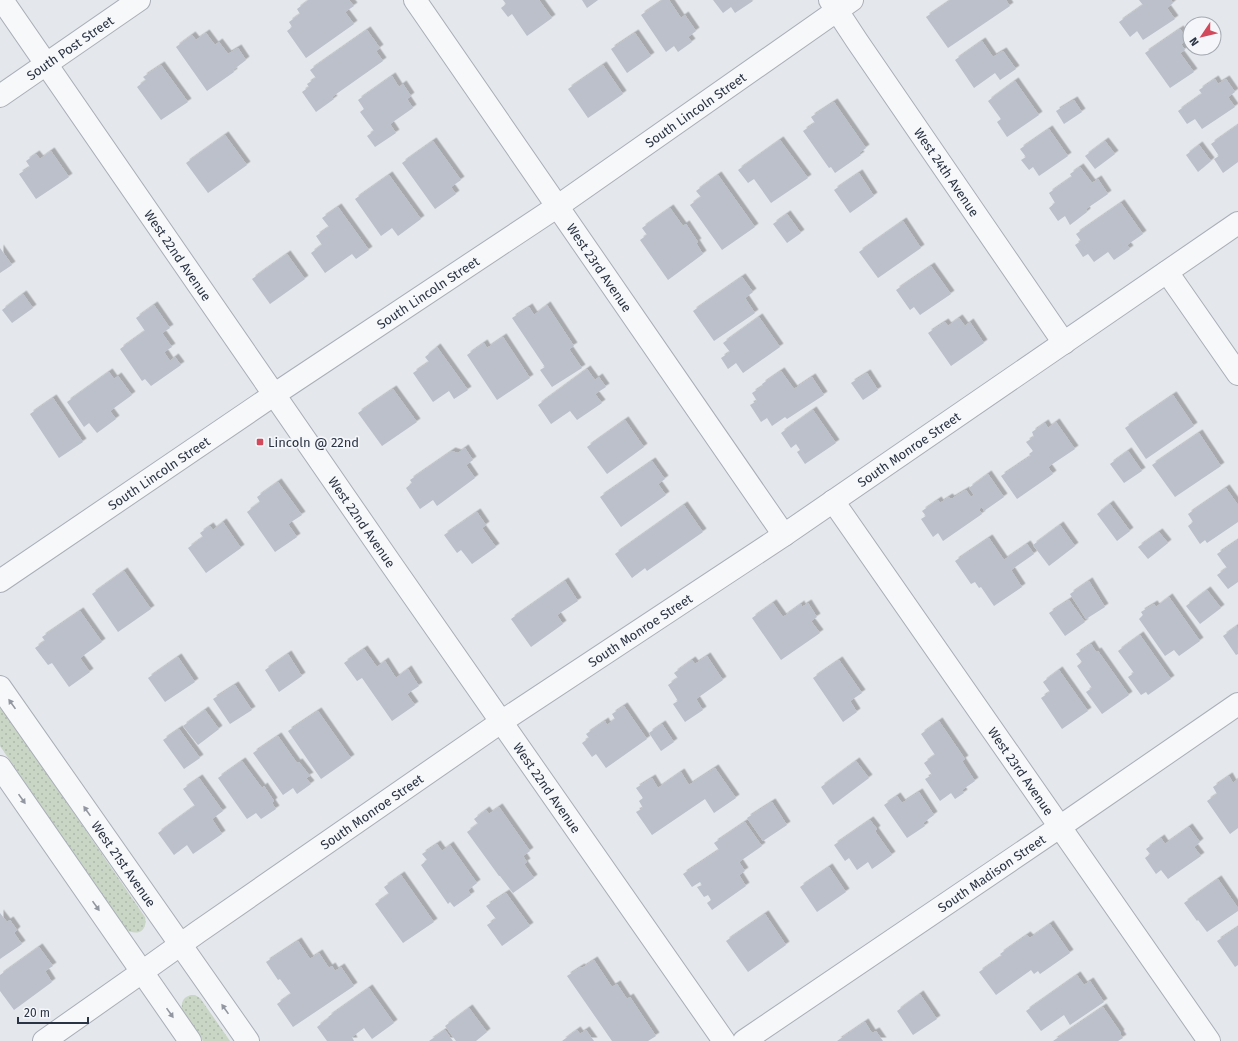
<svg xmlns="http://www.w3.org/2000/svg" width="1238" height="1041" font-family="'Fira Sans',sans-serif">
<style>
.grass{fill:url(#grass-dots)}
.building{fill:#bbc0ca;filter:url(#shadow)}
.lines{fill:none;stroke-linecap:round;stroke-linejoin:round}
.minor-casing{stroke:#a9aeb7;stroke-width:24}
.minor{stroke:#f7f8fa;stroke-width:22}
.oneway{fill:#9196a0}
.poi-dot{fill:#d1495b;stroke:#f4f6f9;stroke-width:1.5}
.labels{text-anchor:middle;stroke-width:3.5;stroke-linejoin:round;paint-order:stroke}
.street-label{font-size:13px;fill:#2b3445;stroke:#f4f6f9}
.poi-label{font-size:13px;fill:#2b3445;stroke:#f4f6f9;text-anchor:start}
</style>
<defs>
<pattern id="grass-dots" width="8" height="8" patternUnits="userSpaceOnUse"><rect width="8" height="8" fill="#c9d6c5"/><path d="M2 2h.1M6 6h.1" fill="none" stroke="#adb8ab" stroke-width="1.8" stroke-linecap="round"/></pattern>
<filter id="shadow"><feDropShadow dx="3.5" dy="-3.5" stdDeviation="0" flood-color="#0004"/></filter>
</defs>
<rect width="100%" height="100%" fill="#e4e7ec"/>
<g class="grass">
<path d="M0 705 145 917C148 931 137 937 125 929L0 746Z"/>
<path d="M191 995H195L200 998 230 1041H203L182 1010C181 1002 183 997 191 995Z"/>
</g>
<g class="building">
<path d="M309 0H349L354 6 345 12 354 24 306 58 287 31 292 27 289 22 300 14 297 9Z"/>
<path d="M503 0H539L552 18 527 36 512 14 508 17 501 8 506 4Z"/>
<path d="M582 0H598L587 8Z"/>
<path d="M663 0H669L681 18 685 15 696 31 688 37 692 42 678 52 674 46 666 52 641 15Z"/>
<path d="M713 0H752L753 1 735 13 731 7 723 13Z"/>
<path d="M951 0H1006L1010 6 948 48 926 17Z"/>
<path d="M1139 0H1171L1173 3 1167 8 1175 19 1143 40 1137 31 1130 37 1119 22 1143 5Z"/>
<path d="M1180 29 1188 40 1181 44 1185 50 1180 53 1194 72 1170 88 1145 53Z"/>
<path d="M367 30 380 48 376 51 383 61 332 97 334 99 316 112 302 92 309 87 307 84 316 78 310 70Z"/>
<path d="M206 33 215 45 219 42 228 54 238 48 246 60 233 70 234 72 207 91 176 47 192 35 196 40Z"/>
<path d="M635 33 651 56 627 73 611 49Z"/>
<path d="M982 41 993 57 1003 51 1016 69 1000 80 995 73 974 88 955 60Z"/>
<path d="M161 65 188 102 161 120 137 87 146 80 143 77Z"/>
<path d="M603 65 623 94 588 118 568 89Z"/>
<path d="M392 76 399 87 403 84 411 96 407 99 413 108 390 124 396 133 375 147 367 136 374 131 360 112 364 109 358 100Z"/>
<path d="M1215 79 1218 84 1226 79 1235 92 1228 97 1235 107 1202 129 1195 119 1187 124 1178 111 1202 94 1199 90Z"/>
<path d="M1015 81 1039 115 1007 137 997 122 1001 119 988 101Z"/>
<path d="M1074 100 1082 112 1064 124 1056 111Z"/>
<path d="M834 102 866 148 859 153 861 155 835 173 831 167 829 168 803 131 815 123 811 117Z"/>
<path d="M1238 125V162L1223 173 1214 159 1219 156 1211 144Z"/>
<path d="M1049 129 1068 156 1039 176 1033 167 1029 170 1021 160 1026 157 1020 149Z"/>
<path d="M225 135 247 165 208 193 186 163Z"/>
<path d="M780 140 808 178 771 203 754 179 748 183 738 170Z"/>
<path d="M433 141 461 180 451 187 456 194 435 209 402 163Z"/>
<path d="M1105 141 1115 154 1095 169 1085 156Z"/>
<path d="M1199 145 1211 161 1198 172 1186 155Z"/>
<path d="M51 151 69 177 36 199 19 174 30 167 26 161 36 154 40 159Z"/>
<path d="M1080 167 1092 183 1098 179 1108 194 1086 209 1087 212 1070 225 1065 216 1058 221 1049 208 1055 203 1049 193 1072 177 1070 174Z"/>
<path d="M859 173 874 196 850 213 834 190Z"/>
<path d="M389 175 421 219 398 236 392 228 381 236 355 199Z"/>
<path d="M718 175 755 227 722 250 690 205 701 197 696 191Z"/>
<path d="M1121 203 1143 234 1127 245 1130 249 1114 260 1108 252 1094 262 1088 254 1083 257 1075 245 1081 241 1076 234Z"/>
<path d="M338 207 369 250 356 259 352 254 325 273 311 253 322 245 316 236 329 227 322 218Z"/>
<path d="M670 208 683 226 686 224 698 242 696 243 703 254 668 280 640 240 647 235 642 228Z"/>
<path d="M787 214 801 233 787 243 773 224Z"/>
<path d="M903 221 921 248 878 278 859 252Z"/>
<path d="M0 248 12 265 0 273Z"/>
<path d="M287 254 305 279 270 304 252 279Z"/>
<path d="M931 266 951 294 920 315 914 307 910 310 896 290Z"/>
<path d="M742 277 753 292 745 298 755 313 714 341 693 311Z"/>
<path d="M23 294 33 308 12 323 2 310Z"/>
<path d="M154 305 170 328 162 333 172 347 164 352 170 361 175 357 181 365 151 386 145 379 142 381 120 349 145 331 136 318Z"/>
<path d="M547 305 574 346 569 349 582 368 552 387 540 370 545 367 512 318 529 307 534 315Z"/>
<path d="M759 317 780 347 743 373 736 363 728 369 721 358 730 352 723 343Z"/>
<path d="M959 318 965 326 970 322 984 343 951 366 928 333 945 322 948 326Z"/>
<path d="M503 337 530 378 497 400 467 355 484 343 487 348Z"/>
<path d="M437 347 468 390 454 399 449 391 433 402 413 373 429 362 425 357Z"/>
<path d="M587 369 595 380 599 377 606 387 595 394 602 403 577 420 570 411 551 424 538 405Z"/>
<path d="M781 371 794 389 812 377 824 395 787 419 785 417 772 426 767 418 761 422 750 405 757 401 752 393 763 386 762 384Z"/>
<path d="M109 372 114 379 118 376 132 395 110 411 116 419 97 433 89 423 84 427 67 402Z"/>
<path d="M867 373 878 390 863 400 851 383Z"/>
<path d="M393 389 417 422 382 446 358 413Z"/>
<path d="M1173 395 1194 426 1146 459 1125 428Z"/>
<path d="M53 398 83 442 59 458 30 414Z"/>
<path d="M813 410 836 443 805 464 797 452 800 450 796 444 791 448 781 433Z"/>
<path d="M625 420 644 447 607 474 587 447Z"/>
<path d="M1056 422 1075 449 1048 467 1053 474 1017 499 1001 476 1031 456 1029 454 1033 451 1026 442 1034 437 1032 432 1045 423 1048 428Z"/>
<path d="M1199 433 1221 466 1175 497 1152 465Z"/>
<path d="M465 448 473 460 466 465 475 478 437 506 433 500 420 509 406 488 412 483 410 480 452 451 458 453Z"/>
<path d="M1128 451 1142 471 1124 483 1110 464Z"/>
<path d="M652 461 665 479 658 484 666 495 621 527 600 497Z"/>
<path d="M988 474 1004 497 984 511 982 507 979 509 982 514 943 541 938 533 933 537 921 519 926 516 922 511 938 500 940 503 949 497 951 499 966 490 971 497 974 495 969 488Z"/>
<path d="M278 482 302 515 288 524 297 537 275 552 247 512 260 502 257 497Z"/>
<path d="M1226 488 1238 505V522L1207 543 1205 540 1200 544 1188 526 1193 522 1188 514Z"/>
<path d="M1110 504 1130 531 1117 541 1097 514Z"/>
<path d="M684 505 703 532 647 571 645 568 632 578 615 554Z"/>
<path d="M477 512 486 525 482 528 496 547 472 564 461 550 457 553 444 535Z"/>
<path d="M223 522 241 548 206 573 188 548 203 537 200 533 210 526 213 530Z"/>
<path d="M1060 525 1075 546 1049 566 1033 545Z"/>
<path d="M1159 532 1168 543 1148 559 1138 547Z"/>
<path d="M989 538 1004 560 1027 544 1034 554 1011 570 1022 587 994 606 981 587 979 588 975 582 971 584 955 561Z"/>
<path d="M1238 540V582L1228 589 1217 575 1227 568 1217 554Z"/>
<path d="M124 571 151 609 118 632 92 594Z"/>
<path d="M565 581 578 601 557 615 563 624 531 647 511 619Z"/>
<path d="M1089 581 1105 607 1086 619 1070 594Z"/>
<path d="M1207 590 1221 608 1200 624 1186 606Z"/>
<path d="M1169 597 1200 641 1179 656 1174 650 1165 656 1139 619 1143 615 1141 612 1154 604 1156 607Z"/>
<path d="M1069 600 1085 622 1065 636 1049 613Z"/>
<path d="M773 603 783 617 801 604 802 607 808 603 817 617 811 621 820 633 781 660 752 618Z"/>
<path d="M80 611 102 642 80 658 90 672 69 687 52 663 48 665 35 648 45 641 42 637Z"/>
<path d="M1237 626 1238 654 1236 655 1223 636Z"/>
<path d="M1140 635 1171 679 1148 695 1146 692 1141 695 1128 677 1134 673 1118 651Z"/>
<path d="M1091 644 1096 652 1098 651 1129 695 1102 714 1086 692 1092 688 1077 666 1082 662 1076 654Z"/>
<path d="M364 649 377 667 385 661 396 678 408 669 419 686 407 694 415 705 392 721 362 678 357 681 344 663Z"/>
<path d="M288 654 302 676 279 692 265 670Z"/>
<path d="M707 656 723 680 696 699 703 710 685 722 673 704 678 701 668 685 678 678 674 673 692 660 695 664Z"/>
<path d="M178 657 195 682 165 702 148 678Z"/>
<path d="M839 660 862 693 850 701 857 712 843 722 813 678Z"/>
<path d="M1059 670 1088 711 1062 729 1041 698 1050 692 1043 682Z"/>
<path d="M235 685 252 710 230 724 213 699Z"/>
<path d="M624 706 647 739 606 768 596 754 592 757 582 743 589 738 586 734 605 721 607 725 615 719 612 714Z"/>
<path d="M205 710 219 729 198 745 183 726Z"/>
<path d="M318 711 351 758 321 779 288 731Z"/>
<path d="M939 721 965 759 962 761 975 781 962 790 964 793 955 799 951 793 940 801 925 779 932 775 924 763 935 755 921 734Z"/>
<path d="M662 724 674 742 661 751 649 733Z"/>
<path d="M179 729 200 758 184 769 163 740Z"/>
<path d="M278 736 297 763 299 762 310 776 306 778 311 784 297 794 293 788 283 795 253 753Z"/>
<path d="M242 761 262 788 264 786 274 801 272 803 276 809 261 819 256 813 247 819 218 778Z"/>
<path d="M856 761 869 778 833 805 821 787Z"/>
<path d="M715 768 736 798 714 813 705 799 652 835 636 812 643 808 639 801 643 798 636 788 652 778 658 788 681 772 689 785Z"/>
<path d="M1229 776 1233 783 1238 779V828L1230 834 1207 801 1217 794 1213 787Z"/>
<path d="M199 778 223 811 212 819 222 834 193 854 187 845 174 855 158 833 195 806 183 789Z"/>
<path d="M919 792 934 815 923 823 925 826 907 838 884 805 897 796 902 803Z"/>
<path d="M772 802 787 825 763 841 747 818Z"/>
<path d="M499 807 530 851 523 856 527 862 524 864 534 878 513 893 500 876H499L467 832 478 824 474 819 486 810 489 814Z"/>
<path d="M870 820 877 829 875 831 892 855 872 869 868 862 857 870 849 858 845 861 834 845Z"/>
<path d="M745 822 762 846 739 862 745 871 739 875 746 886 712 910 707 903 711 900 708 895 704 897 697 887 702 885 700 882 692 887 683 874 719 850 714 843Z"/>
<path d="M1189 827 1200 842 1194 847 1201 856 1168 879 1161 870 1156 874 1145 858 1150 854 1146 849 1161 838 1165 844Z"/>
<path d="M437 844 442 851 450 845 477 883 468 890 471 895 454 907 450 902 448 904 421 865 427 860 422 854Z"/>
<path d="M829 867 846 892 817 912 800 887Z"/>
<path d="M401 875 434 922 403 943 375 904 389 894 384 887Z"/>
<path d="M1218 879 1238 908V911L1207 932 1198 920 1197 921 1184 903Z"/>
<path d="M506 893 530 926 502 946 487 925 496 919 486 906Z"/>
<path d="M0 913 7 922 10 920 17 930 14 933 22 944 0 959Z"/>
<path d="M765 914 786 945 748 972 726 941Z"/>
<path d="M1050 924 1070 953 1040 974 1038 971 1034 974 1031 970 996 995 979 972 1002 956 1000 954 1027 935 1030 938Z"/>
<path d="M1238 927V965L1235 967 1217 941Z"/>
<path d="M298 941 310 959 319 953 329 968 332 966 335 971 341 967 354 986 293 1027 277 1004 291 994 280 979 278 980 266 962Z"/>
<path d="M39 947 53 966 45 971 52 982 14 1010 0 991V975Z"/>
<path d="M594 960 612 987 617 984 627 999 630 997 656 1036 648 1041H612L567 976 581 967 582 968Z"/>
<path d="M1077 975 1084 985 1090 981 1104 1002 1070 1025 1064 1015 1041 1031 1026 1011Z"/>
<path d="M369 988 394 1023 372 1039 364 1028 352 1037 354 1041H327L317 1027 329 1018 328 1017Z"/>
<path d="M920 994 937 1019 913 1035 897 1011Z"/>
<path d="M1103 1007 1121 1033 1120 1034 1123 1038 1118 1041H1053Z"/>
<path d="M469 1008 487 1032 476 1041H456L445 1026Z"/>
<path d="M865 1022 872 1033 876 1031 883 1041H837Z"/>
<path d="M445 1030 453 1041H429Z"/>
<path d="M577 1030 580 1034 586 1030 594 1041H562Z"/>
</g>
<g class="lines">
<defs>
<g id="minor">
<path id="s1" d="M2 0 389 561 724 1041"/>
<path id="s2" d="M415 0 784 535"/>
<path id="s3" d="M830 0 857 41 1064 343"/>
<path id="s4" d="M0 96 139 0"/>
<path d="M1167 272 1238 374"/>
<path id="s5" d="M833 501 1209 1041"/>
<path id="s6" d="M0 581 275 394 558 206 852 0"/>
<path id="s7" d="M0 687 248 1041"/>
<path d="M0 767 190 1041"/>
<path id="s8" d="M44 1041 142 972 198 932 501 722 784 535 1238 223"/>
<path id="s9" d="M744 1041 1061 826 1238 704"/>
</g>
</defs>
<use href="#minor" class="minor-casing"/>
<use href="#minor" class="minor"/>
</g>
<defs><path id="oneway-solid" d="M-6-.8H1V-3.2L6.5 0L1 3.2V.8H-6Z"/></defs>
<g class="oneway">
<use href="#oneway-solid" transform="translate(12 704) rotate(-125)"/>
<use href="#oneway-solid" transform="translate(22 799) rotate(55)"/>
<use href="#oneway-solid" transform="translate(87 811) rotate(-125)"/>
<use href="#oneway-solid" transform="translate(96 906) rotate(55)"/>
<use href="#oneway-solid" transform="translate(225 1009) rotate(-125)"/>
<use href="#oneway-solid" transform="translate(170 1013) rotate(55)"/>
</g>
<rect class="poi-dot" x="256" y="438" width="8" height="8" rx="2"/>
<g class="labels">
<g class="street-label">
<text dy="5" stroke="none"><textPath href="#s4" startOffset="85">South Post Street</textPath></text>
<text dy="5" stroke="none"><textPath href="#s6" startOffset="840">South Lincoln Street</textPath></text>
<text dy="5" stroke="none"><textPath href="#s3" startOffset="208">West 24th Avenue</textPath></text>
<text dy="5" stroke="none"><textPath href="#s1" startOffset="310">West 22nd Avenue</textPath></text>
<text dy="5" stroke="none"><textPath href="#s2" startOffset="325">West 23rd Avenue</textPath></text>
<text dy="5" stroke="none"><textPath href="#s6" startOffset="516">South Lincoln Street</textPath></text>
<text dy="5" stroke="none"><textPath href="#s8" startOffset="1048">South Monroe Street</textPath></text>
<text dy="5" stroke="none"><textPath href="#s6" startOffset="192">South Lincoln Street</textPath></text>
<text dy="5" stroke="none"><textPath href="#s1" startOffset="634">West 22nd Avenue</textPath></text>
<text dy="5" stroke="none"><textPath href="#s8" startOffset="724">South Monroe Street</textPath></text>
<text dy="5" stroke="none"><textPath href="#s5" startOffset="329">West 23rd Avenue</textPath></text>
<text dy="5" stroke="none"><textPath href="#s1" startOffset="958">West 22nd Avenue</textPath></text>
<text dy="5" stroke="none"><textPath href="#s8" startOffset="400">South Monroe Street</textPath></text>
<text dy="5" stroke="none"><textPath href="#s7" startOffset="216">West 21st Avenue</textPath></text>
<text dy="5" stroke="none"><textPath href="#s9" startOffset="299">South Madison Street</textPath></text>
</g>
<g class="poi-label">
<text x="268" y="447">Lincoln @ 22nd</text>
</g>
</g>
<g transform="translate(1202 36) rotate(235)"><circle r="19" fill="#f4f6f9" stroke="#a4a8b1"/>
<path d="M0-3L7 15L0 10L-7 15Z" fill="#d1495b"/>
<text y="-6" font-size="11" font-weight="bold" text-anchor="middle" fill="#2b3445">N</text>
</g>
<path d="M18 1017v6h70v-6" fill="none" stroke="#2b3445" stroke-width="2"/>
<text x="24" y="1017" font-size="12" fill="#2b3445" stroke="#f4f6f9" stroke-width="3" paint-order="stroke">20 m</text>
</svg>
